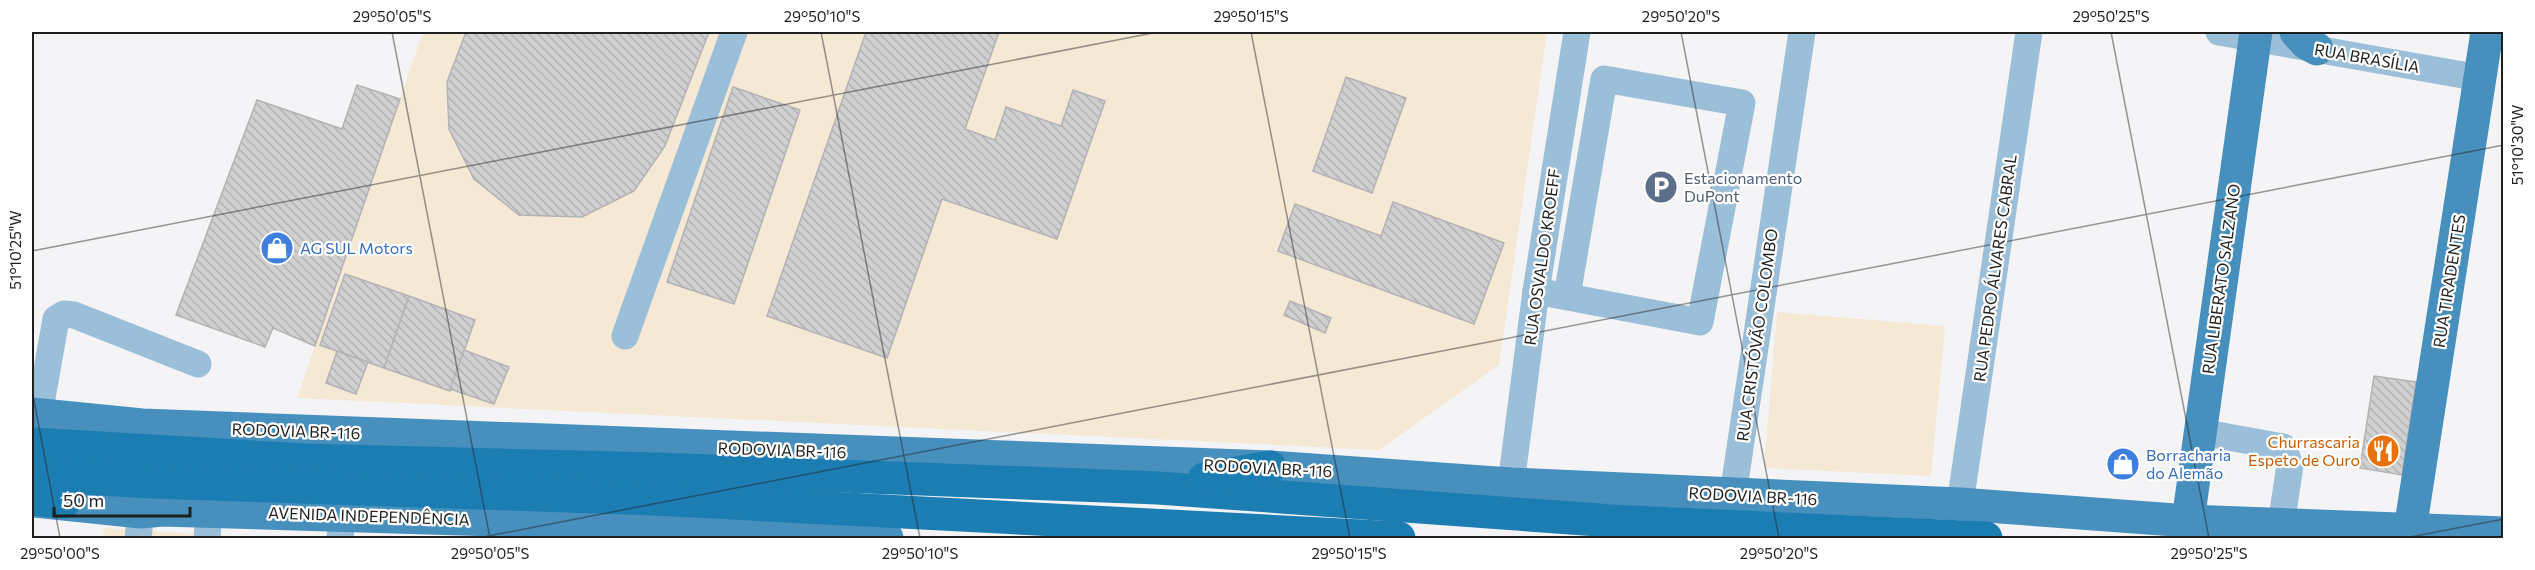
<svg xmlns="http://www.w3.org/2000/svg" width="2535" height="570" font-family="Commissioner,sans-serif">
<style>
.industrial{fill:#f5e9d5}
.building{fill:url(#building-back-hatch);stroke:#b3b3b5;stroke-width:1.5}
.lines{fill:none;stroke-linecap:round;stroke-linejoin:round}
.minor{stroke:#9bbfd8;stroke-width:27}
.major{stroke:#478fbd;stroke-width:33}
.highway{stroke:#1c7db2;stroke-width:33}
.ticks{fill:none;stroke:#1e1f1f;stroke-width:1.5;stroke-opacity:0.45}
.labels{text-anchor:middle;stroke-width:4.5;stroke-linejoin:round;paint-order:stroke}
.street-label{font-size:16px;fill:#1e1f1f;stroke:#fff}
.service-label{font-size:16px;fill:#4e5e75;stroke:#fff;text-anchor:start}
.shop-label{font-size:16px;fill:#366cbe;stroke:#fff;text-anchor:start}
.food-label{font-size:16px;fill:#c56008;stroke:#fff;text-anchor:end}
.neatline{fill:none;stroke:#1e1f1f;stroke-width:2}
.ticks-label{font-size:15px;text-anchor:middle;fill:#1e1f1f}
</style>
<defs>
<pattern id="building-back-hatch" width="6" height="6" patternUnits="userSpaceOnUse" patternTransform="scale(1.5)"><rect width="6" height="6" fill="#d0d0d1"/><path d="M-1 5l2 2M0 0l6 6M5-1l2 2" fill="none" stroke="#b2b2b3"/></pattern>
</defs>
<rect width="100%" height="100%" fill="#f4f4f6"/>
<g class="industrial">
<path d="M423 32H1547L1499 365 1379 450 297 398Z"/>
<path d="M1777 312 1945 326 1931 476 1764 468Z"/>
<path d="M104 528 264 538H103Z"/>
</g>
<g class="building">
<path d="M466 32H709L665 146 634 191 582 217 519 215 474 179 449 129 447 82Z"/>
<path d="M866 32H999L965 129 995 140 1006 107 1061 126 1073 90 1105 101 1057 239 942 199 887 358 767 316Z"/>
<path d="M1346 77 1406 98 1372 193 1313 171Z"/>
<path d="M357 85 400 99 315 346 273 328 265 347 176 315 257 100 342 129Z"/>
<path d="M733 87 800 110 734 304 667 282Z"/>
<path d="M1393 202 1504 243 1474 324 1278 251 1295 204 1381 236Z"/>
<path d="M345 274 409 296 384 368 320 345Z"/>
<path d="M409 296 475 320 450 391 384 368Z"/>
<path d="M1290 301 1331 318 1325 333 1284 315Z"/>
<path d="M464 350 509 367 494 404 450 389Z"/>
<path d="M337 351 368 362 356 394 326 383Z"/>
<path d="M2374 376 2416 382 2402 475 2360 468Z"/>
</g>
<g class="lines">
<g class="minor">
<path d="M2219 32 2480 78"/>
<path d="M1536 291 1700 322 1742 103 1604 79 1567 296"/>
<path d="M625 336 734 32"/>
<path d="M39 415 56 319 64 314 74 315 198 364"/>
<path d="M2200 432 2283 447 2290 465 2281 525"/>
<path d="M1511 484 1536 291 1577 32"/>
<path d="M1733 495 1802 32"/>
<path d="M1960 504 2029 32"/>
<path d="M138 538 141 512"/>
<path d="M207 538 209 511"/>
<path d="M340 538 342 515"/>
</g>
<g class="major">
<path d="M2296 32 2306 43 2317 49"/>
<path d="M32 414 142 425 1270 467 1511 484 1960 504 2188 521 2504 533"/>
<path d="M35 501 141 512 162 510 656 525 887 538"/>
<path d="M2188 521 2256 32"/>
<path d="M2410 530 2487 32"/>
</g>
<g class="highway">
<path d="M32 444 305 460 657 469 1158 488 1612 521 1986 538"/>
<path d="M32 475 152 482 655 499 1399 538"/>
<path d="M1204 479 1270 467"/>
<path d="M32 499 64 502"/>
</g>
</g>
<path class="ticks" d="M392 32 490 538M821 32 920 538M1251 32 1350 538M1681 32 1779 538M2111 32 2209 538M32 251 1158 32M32 390 60 538M478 538 2504 145M2405 538 2504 519"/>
<defs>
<symbol id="parking-disc" viewBox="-11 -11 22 22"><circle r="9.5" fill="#5c6f8a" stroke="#fff"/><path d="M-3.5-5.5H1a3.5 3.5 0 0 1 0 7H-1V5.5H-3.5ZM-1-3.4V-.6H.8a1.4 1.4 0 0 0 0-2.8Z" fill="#fff"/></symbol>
<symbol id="shop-disc" viewBox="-11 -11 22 22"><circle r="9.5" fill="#3f7fe0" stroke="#fff"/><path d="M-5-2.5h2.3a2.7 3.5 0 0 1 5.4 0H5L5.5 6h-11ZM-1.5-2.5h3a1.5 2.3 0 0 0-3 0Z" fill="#fff"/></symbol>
<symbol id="restaurant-disc" viewBox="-11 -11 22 22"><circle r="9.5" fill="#e8710a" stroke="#fff"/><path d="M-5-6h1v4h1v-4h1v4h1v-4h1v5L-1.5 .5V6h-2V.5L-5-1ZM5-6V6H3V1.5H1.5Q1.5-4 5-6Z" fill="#fff"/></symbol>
</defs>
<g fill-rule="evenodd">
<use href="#parking-disc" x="1642" y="168" width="38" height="38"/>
<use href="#shop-disc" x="258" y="229" width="38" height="38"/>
<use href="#restaurant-disc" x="2364" y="432" width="38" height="38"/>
<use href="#shop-disc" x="2104" y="445" width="38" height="38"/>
</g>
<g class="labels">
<g class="street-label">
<text transform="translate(2367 58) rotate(10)" y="6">RUA BRASÍLIA</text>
<text transform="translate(1542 257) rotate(-82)" y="6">RUA OSVALDO KROEFF</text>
<text transform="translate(1995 268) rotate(-82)" y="6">RUA PEDRO ÁLVARES CABRAL</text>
<text transform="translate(2221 279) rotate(-82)" y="6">RUA LIBERATO SALZANO</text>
<text transform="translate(2449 281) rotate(-81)" y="6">RUA TIRADENTES</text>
<text transform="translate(1757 335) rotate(-82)" y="6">RUA CRISTÓVÃO COLOMBO</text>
<text transform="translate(296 431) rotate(2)" y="6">RODOVIA BR-116</text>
<text transform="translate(782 450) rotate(2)" y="6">RODOVIA BR-116</text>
<text transform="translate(1268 468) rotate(3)" y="6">RODOVIA BR-116</text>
<text transform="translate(1753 496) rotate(3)" y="6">RODOVIA BR-116</text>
<text transform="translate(369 516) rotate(2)" y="6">AVENIDA INDEPENDÊNCIA</text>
</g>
<g class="service-label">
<text x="1684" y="184">Estacionamento<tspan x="1684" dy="18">DuPont</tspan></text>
</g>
<g class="shop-label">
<text x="300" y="254">AG SUL Motors</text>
<text x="2146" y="461">Borracharia<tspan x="2146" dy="18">do Alemão</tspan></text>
</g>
<g class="food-label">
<text x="2360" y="448">Churrascaria<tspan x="2360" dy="18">Espeto de Ouro</tspan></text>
</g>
</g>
<rect width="2535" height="570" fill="none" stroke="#ffffff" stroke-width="66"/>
<path d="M54 507v9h136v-9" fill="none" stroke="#1e1f1f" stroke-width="3"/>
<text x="63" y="507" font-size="18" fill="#1e1f1f" stroke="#ffffff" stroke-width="4.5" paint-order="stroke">50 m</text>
<rect x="33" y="33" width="2469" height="504" class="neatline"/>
<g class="ticks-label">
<text x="392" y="22">29°50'05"S</text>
<text x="822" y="22">29°50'10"S</text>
<text x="1251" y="22">29°50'15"S</text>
<text x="1681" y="22">29°50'20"S</text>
<text x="2111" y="22">29°50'25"S</text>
<text transform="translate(2518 145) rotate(-90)" y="5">51°10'30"W</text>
<text transform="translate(16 250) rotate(-90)" y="5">51°10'25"W</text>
<text x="60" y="559">29°50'00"S</text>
<text x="490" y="559">29°50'05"S</text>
<text x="920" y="559">29°50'10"S</text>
<text x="1349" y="559">29°50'15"S</text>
<text x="1779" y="559">29°50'20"S</text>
<text x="2209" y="559">29°50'25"S</text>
</g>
</svg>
